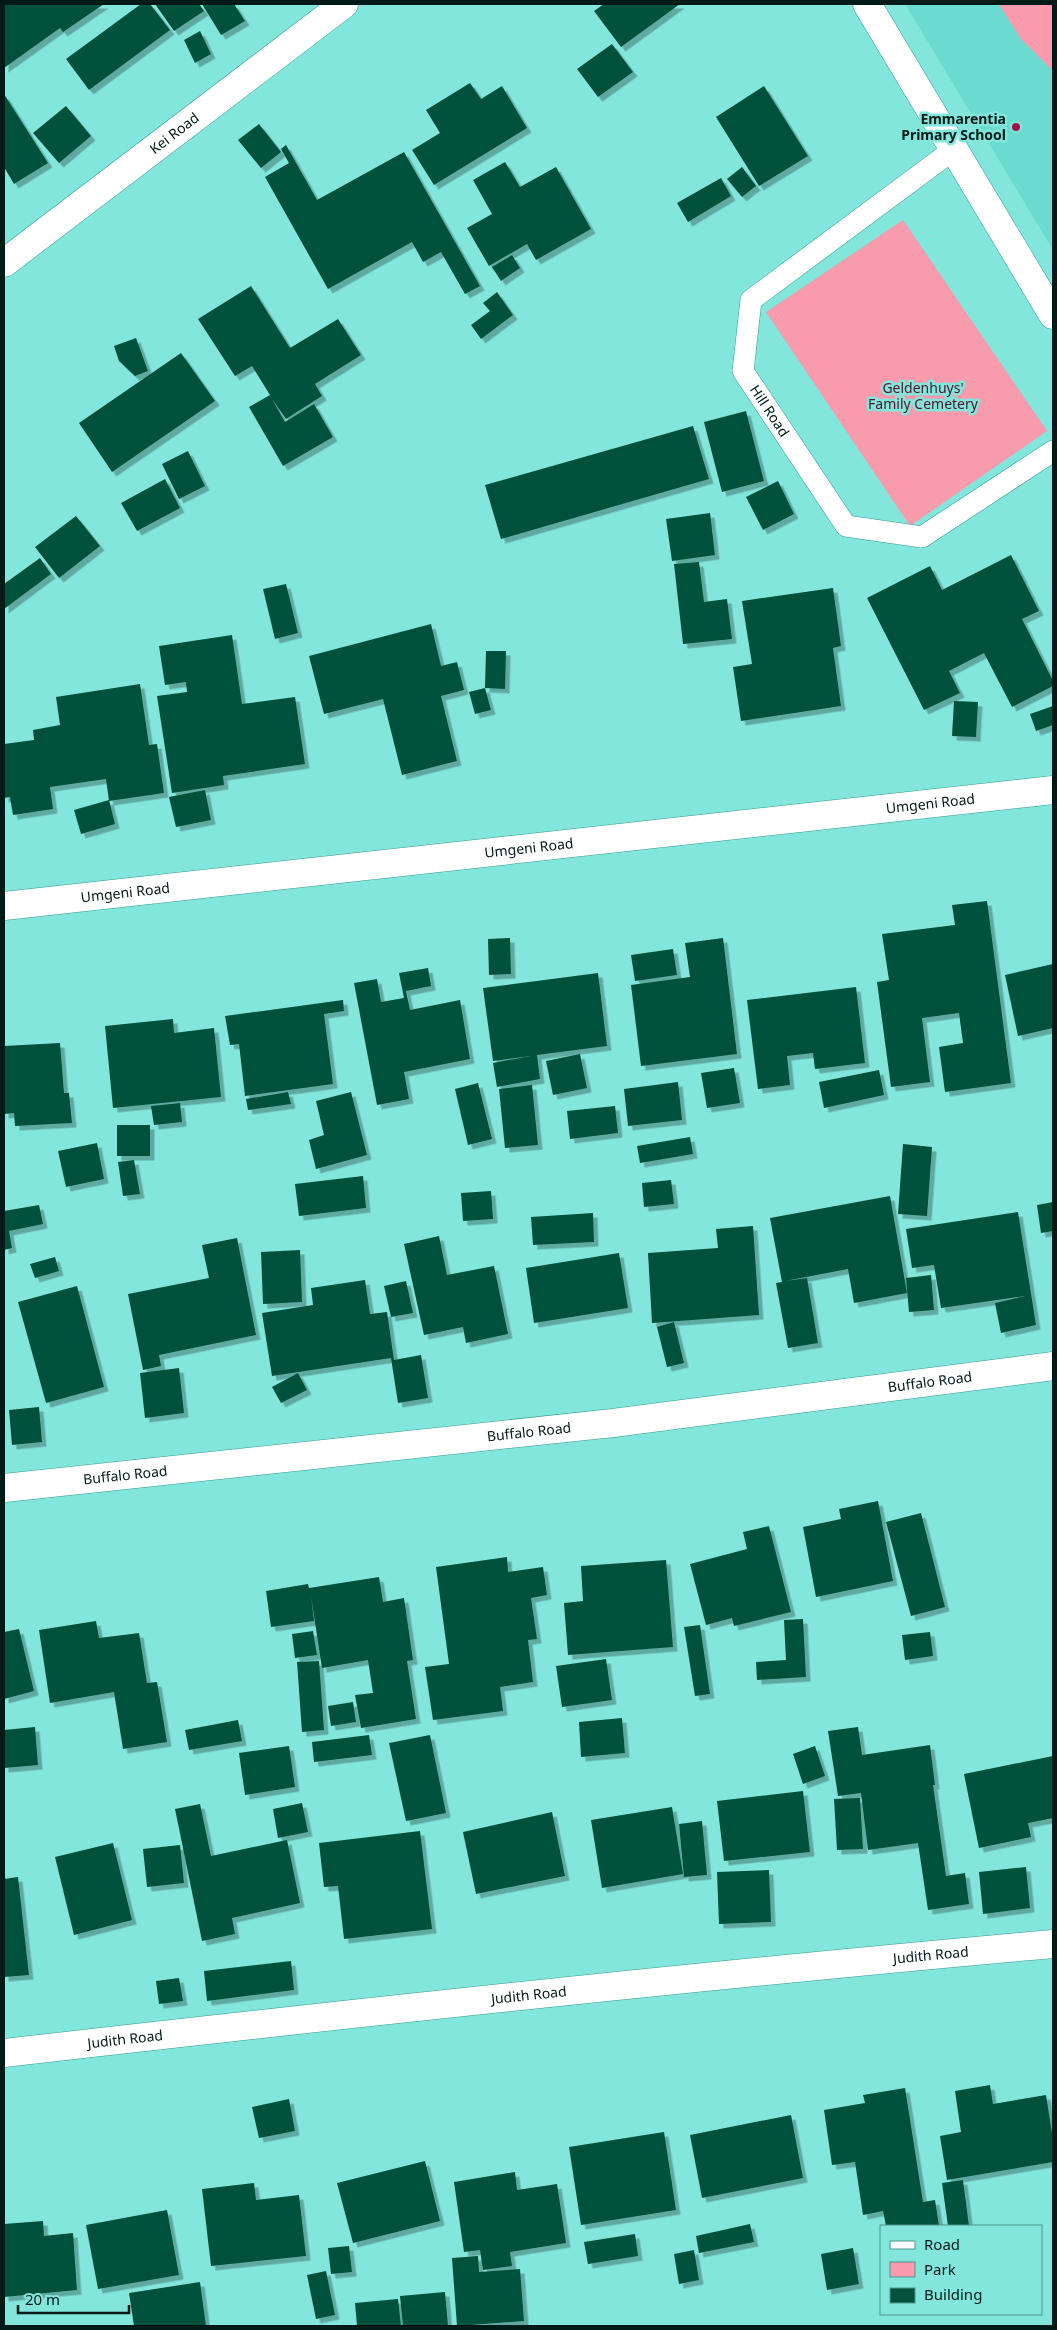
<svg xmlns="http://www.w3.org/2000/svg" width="1057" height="2330" font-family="'Noto Sans',sans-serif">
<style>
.built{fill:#6bdbd0}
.green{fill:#f79bad}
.building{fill:#06513b;filter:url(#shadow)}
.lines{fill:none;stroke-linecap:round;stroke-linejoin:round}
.lane-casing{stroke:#319b92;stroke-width:22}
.street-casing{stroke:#319b92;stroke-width:29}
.secondary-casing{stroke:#319b92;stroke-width:29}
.lane{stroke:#fff;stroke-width:21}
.street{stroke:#fff;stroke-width:28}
.secondary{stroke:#fff;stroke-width:28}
.poi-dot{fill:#a40e48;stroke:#82e6dc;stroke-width:2}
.labels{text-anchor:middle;stroke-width:5;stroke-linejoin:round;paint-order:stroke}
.poi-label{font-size:14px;font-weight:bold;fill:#001a17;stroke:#82e6dc;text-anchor:end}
.street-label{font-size:14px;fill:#001a17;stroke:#82e6dc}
.park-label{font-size:14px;fill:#541226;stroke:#82e6dc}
</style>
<defs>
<filter id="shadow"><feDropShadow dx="4.5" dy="4.5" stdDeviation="0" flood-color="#0004"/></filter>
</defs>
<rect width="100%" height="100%" fill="#82e6dc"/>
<path class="built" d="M905 4H1053V250Z"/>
<g class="green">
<path d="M999 4H1053V71L1020 38Z"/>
<path d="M903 220 1047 431 910 526 766 312Z"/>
</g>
<g class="building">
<path d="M4 4H104L63 32 60 28 4 68Z"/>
<path d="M141 4H150L170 30 89 90 66 59Z"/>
<path d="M155 4H199L204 11 174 31Z"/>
<path d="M202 4H234L245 21 221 35Z"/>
<path d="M604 4H680L621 47 594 11Z"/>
<path d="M200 31 211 54 195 63 184 40Z"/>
<path d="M612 44 633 72 598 97 577 69Z"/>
<path d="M470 83 481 99 502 86 527 128 434 185 412 150 440 133 426 110Z"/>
<path d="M764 86 808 156 759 186 716 117Z"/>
<path d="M4 94 48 163 14 184 4 167Z"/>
<path d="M66 106 91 136 59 163 33 133Z"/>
<path d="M259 124 281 152 261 168 238 140Z"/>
<path d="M286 145 317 200 404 152 480 286 465 294 441 252 423 262 412 242 328 289 265 177 289 163 281 149Z"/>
<path d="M505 162 520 187 556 167 591 229 536 260 527 244 489 266 467 228 492 214 473 180Z"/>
<path d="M742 167 756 186 742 197 727 179Z"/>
<path d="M721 178 731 196 688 222 677 203Z"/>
<path d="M512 255 520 268 501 281 492 267Z"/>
<path d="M251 286 290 348 338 319 361 355 315 384 322 396 286 419 272 399 285 422 314 404 333 437 283 466 249 407 270 395 252 366 235 376 198 319Z"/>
<path d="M497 292 513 315 481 339 471 325 490 311 483 303Z"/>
<path d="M136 338 148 371 135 376 119 361 114 346Z"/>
<path d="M181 353 215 401 112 472 79 423Z"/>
<path d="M746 411 764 481 722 492 704 422Z"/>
<path d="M693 426 709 479 501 539 485 485Z"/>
<path d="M188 451 205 486 179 499 162 464Z"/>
<path d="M165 479 180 508 137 531 121 503Z"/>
<path d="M778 481 794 514 763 530 746 497Z"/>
<path d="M710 513 715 555 672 561 666 519Z"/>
<path d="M76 516 100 546 59 578 35 547Z"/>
<path d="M1011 555 1039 611 1022 619 1053 681V686L1012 707 984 653 949 671 960 693 924 710 867 598 930 566 942 590Z"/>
<path d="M40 558 51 574 4 609V584Z"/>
<path d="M699 562 704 602 727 599 732 639 683 644 674 564Z"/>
<path d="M286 584 298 633 275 639 263 589Z"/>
<path d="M833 588 841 646 833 648 841 706 741 721 733 667 752 664 742 601Z"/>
<path d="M431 624 441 666 457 662 464 690 441 696 457 761 402 775 383 699 324 714 309 656Z"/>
<path d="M232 635 242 704 295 697 305 764 223 776 224 785 172 793 157 696 187 692 186 682 165 685 159 646Z"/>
<path d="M486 651H506L505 689 485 688Z"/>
<path d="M140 684 149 745 157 744 164 793 109 801 106 779 50 787 53 809 13 815 10 797 4 798V744L34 740 33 730 60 725 56 697Z"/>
<path d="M485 688 491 710 475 714 469 692Z"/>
<path d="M954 701 978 702 976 737 952 736Z"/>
<path d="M1053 706V725L1036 731 1030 714Z"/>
<path d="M205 790 211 820 176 827 169 797Z"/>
<path d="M109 800 115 824 81 834 74 810Z"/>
<path d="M987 901 1011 1083 945 1092 939 1047 963 1043 959 1013 922 1018 930 1082 891 1087 877 982 889 980 882 934 955 925 952 905Z"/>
<path d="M510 938 511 974 489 975 488 939Z"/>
<path d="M723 938 737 1054 641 1066 631 985 690 977 685 943Z"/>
<path d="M673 949 677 975 635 981 631 955Z"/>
<path d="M1053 964V1028L1018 1036 1005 975Z"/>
<path d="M428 968 431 986 406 991 410 1010 460 1000 470 1059 404 1072 409 1099 377 1105 354 983 377 979 381 1002 404 998 399 973Z"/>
<path d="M598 973 607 1046 537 1055 540 1079 497 1087 493 1063 531 1056 493 1061 483 988Z"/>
<path d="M856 987 865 1063 815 1069 813 1053 787 1056 790 1085 758 1089 747 1000Z"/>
<path d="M343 1000 344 1011 324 1014 333 1084 245 1096 239 1044 230 1045 225 1016Z"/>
<path d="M173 1019 174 1033 214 1028 221 1097 113 1108 105 1026Z"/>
<path d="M60 1043 64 1093H69L72 1123 15 1126 14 1113 4 1114V1046Z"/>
<path d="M580 1054 587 1088 553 1095 546 1061Z"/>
<path d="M734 1068 740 1103 707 1108 701 1073Z"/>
<path d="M879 1070 884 1095 824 1108 819 1082Z"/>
<path d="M678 1082 682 1120 628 1126 624 1089Z"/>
<path d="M478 1083 492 1139 468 1145 455 1089Z"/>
<path d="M532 1085 538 1145 505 1148 499 1089Z"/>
<path d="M288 1092 291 1104 248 1110 246 1099Z"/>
<path d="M351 1092 367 1155 316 1169 309 1140 324 1135 316 1101Z"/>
<path d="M180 1103 182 1122 154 1125 151 1106Z"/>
<path d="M615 1106 618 1133 570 1139 567 1111Z"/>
<rect x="117" y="1125" width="33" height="31"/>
<path d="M690 1137 693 1154 640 1163 637 1146Z"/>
<path d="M97 1143 104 1179 66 1187 58 1151Z"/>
<path d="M903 1144 932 1147 927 1216 898 1214Z"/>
<path d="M134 1160 140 1194 123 1196 118 1162Z"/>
<path d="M363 1176 366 1208 299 1216 295 1184Z"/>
<path d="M671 1180 674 1204 644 1207 642 1183Z"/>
<path d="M491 1191 493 1219 463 1221 461 1193Z"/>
<path d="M890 1196 907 1293 854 1303 848 1269 785 1281 807 1278 818 1343 788 1348 776 1283 782 1282 770 1218Z"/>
<path d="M1053 1202V1231L1041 1233 1037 1205Z"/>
<path d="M39 1205 43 1224 9 1231 12 1248 4 1250V1211Z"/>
<path d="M1018 1212 1036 1325 1001 1333 995 1303 1025 1296 941 1308 934 1265 912 1268 906 1229Z"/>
<path d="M593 1213 594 1242 533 1245 531 1217Z"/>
<path d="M753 1226 759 1315 652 1323 648 1253 718 1248 716 1229Z"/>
<path d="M439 1236 447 1275 494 1266 508 1334 466 1343 463 1327 424 1335 404 1244Z"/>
<path d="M237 1238 256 1335 159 1355 161 1366 143 1370 128 1294 209 1278 202 1245Z"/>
<path d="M300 1250 302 1302 263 1304 261 1252Z"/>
<path d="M619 1253 628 1308 534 1323 526 1268Z"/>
<path d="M55 1257 59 1271 35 1278 30 1264Z"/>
<path d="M931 1275 934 1310 909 1312 906 1278Z"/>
<path d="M365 1280 370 1314 387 1312 394 1360 421 1355 428 1398 398 1403 391 1358 272 1376 262 1313 313 1305 311 1288Z"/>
<path d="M406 1281 413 1313 391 1317 384 1286Z"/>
<path d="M77 1286 104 1387 46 1403 18 1302Z"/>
<path d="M674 1322 684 1363 667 1367 657 1327Z"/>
<path d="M179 1368 184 1413 145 1418 140 1373Z"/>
<path d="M298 1373 307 1390 281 1403 272 1387Z"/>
<path d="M39 1407 42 1442 12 1445 9 1410Z"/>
<path d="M878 1501 893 1581 816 1597 803 1527 841 1519 839 1509Z"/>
<path d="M921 1513 945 1607 911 1616 886 1522Z"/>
<path d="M769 1526 791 1612 734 1626 732 1618 706 1625 690 1564 747 1549 743 1532Z"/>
<path d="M507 1557 508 1572 543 1567 547 1595 531 1598 537 1639 528 1640 533 1682 500 1687 503 1711 433 1720 425 1667 449 1664 436 1567Z"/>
<path d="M666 1560 673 1647 568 1655 564 1603 583 1601 581 1566Z"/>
<path d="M379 1577 383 1602 404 1598 413 1660 407 1661 416 1719 361 1728 355 1695 373 1693 368 1660 322 1668 311 1596 314 1621 271 1627 266 1591 308 1584 309 1588Z"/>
<path d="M803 1619 806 1677 757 1680 756 1662 786 1660 784 1620Z"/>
<path d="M96 1621 99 1638 139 1633 147 1683 157 1682 167 1742 123 1749 114 1692 50 1703 39 1630Z"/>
<path d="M700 1625 710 1694 695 1696 684 1627Z"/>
<path d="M19 1629 34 1691 4 1699V1632Z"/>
<path d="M313 1631 317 1655 295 1658 292 1634Z"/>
<path d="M930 1632 933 1656 905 1660 902 1635Z"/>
<path d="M606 1659 612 1700 562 1707 556 1666Z"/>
<path d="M319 1661 324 1730 302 1732 297 1662Z"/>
<path d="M353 1702 356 1722 331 1726 328 1706Z"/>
<path d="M622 1718 625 1753 581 1757 579 1722Z"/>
<path d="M238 1720 242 1741 189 1750 185 1730Z"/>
<path d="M35 1727 38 1765 4 1768V1730Z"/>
<path d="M858 1727 862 1755 930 1745 935 1785H933L946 1876 965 1873 969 1904 928 1910 918 1843 868 1850 861 1793 838 1796 828 1731Z"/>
<path d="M369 1735 372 1755 314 1762 312 1742Z"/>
<path d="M430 1735 446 1813 406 1821 389 1743Z"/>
<path d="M289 1746 295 1787 245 1795 239 1753Z"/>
<path d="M815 1746 825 1776 803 1784 793 1754Z"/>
<path d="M1053 1756V1818L1028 1823 1031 1837 979 1848 964 1774Z"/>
<path d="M803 1791 810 1852 724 1861 717 1801Z"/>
<path d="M860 1798 863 1849 837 1850 834 1799Z"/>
<path d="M302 1803 308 1832 278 1838 273 1809Z"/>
<path d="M200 1804 211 1856 287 1840 300 1903 232 1918 235 1934 202 1941 175 1809Z"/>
<path d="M672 1807 683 1874 602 1888 591 1820Z"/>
<path d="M552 1812 565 1876 476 1894 463 1832Z"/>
<path d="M702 1821 707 1875 684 1877 679 1824Z"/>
<path d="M420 1831 432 1929 344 1939 338 1886 324 1887 319 1843Z"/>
<path d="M113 1843 132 1920 74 1935 55 1857Z"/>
<path d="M180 1845 184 1883 147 1887 143 1849Z"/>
<path d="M1026 1867 1030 1908 983 1914 979 1872Z"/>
<path d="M769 1870 771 1922 719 1924 717 1872Z"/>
<path d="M18 1877 29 1975 4 1977V1879Z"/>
<path d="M291 1961 294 1990 207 2001 204 1971Z"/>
<path d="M179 1978 183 2001 159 2004 156 1981Z"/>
<path d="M990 2085 993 2104 1046 2095 1053 2140V2162L947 2180 940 2136 961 2132 955 2091Z"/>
<path d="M905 2088 923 2202 935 2200 939 2226H886L883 2211 863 2215 855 2162 832 2165 824 2110 865 2103 863 2095Z"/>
<path d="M289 2099 295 2131 259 2138 252 2107Z"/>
<path d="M791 2115 803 2178 702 2198 690 2135Z"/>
<path d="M664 2132 676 2210 581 2225 569 2147Z"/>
<path d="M425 2161 440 2221 353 2243 337 2183Z"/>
<path d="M515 2172 517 2190 557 2184 566 2243 510 2252 512 2266 483 2270 480 2250 464 2252 454 2182Z"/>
<path d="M963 2180 969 2226H948L942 2183Z"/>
<path d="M254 2183 256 2200 299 2195 306 2256 211 2266 202 2189Z"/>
<path d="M167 2210 179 2275 98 2289 86 2225Z"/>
<path d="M43 2221 44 2236 73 2233 77 2290 4 2297V2224Z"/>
<path d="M750 2224 754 2242 699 2253 696 2236Z"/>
<path d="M635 2234 638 2256 588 2264 584 2242Z"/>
<path d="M349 2246 352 2272 331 2274 328 2248Z"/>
<path d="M853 2248 859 2284 827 2290 821 2254Z"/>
<path d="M694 2250 699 2280 679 2284 674 2254Z"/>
<path d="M478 2256 479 2272 520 2269 524 2321 457 2326 452 2258Z"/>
<path d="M326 2271 335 2315 316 2319 307 2275Z"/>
<path d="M200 2282 206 2326H134L129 2293Z"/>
<path d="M445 2292 448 2326H403L400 2296Z"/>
<path d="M398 2299 401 2326H357L355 2303Z"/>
</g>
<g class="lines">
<defs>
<g id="lane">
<path id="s1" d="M953 150 751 300 743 371 846 526 922 537 1053 451"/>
</g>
<g id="street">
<path d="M867 4 1053 315"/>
<path id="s2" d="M4 263 344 4"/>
<path id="s3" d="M4 906 1053 790"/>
<path id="s4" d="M4 1488 613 1423 1053 1366"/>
</g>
<g id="secondary">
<path id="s5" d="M4 2053C353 2013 703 1975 1053 1944"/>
</g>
</defs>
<use href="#lane" class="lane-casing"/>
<use href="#street" class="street-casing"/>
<use href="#secondary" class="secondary-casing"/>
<use href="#lane" class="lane"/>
<use href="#street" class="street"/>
<use href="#secondary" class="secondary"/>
</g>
<circle class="poi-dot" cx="1016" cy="127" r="5"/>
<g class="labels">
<g class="poi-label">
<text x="1006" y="124">Emmarentia<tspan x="1006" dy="16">Primary School</tspan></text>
</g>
<g class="street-label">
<text dy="5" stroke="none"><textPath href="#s2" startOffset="214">Kei Road</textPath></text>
<text dy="5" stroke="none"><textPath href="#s1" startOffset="371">Hill Road</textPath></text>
<text dy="5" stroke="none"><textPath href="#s3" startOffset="932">Umgeni Road</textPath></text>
<text dy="5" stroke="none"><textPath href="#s3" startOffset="528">Umgeni Road</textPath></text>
<text dy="5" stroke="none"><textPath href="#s3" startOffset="122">Umgeni Road</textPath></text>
<text dy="5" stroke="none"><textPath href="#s4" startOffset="932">Buffalo Road</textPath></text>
<text dy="5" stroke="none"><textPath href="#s4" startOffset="528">Buffalo Road</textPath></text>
<text dy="5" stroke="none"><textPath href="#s4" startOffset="122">Buffalo Road</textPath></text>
<text dy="5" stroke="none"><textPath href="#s5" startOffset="932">Judith Road</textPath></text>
<text dy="5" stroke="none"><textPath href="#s5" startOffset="528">Judith Road</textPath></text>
<text dy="5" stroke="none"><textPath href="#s5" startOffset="122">Judith Road</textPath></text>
</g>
<g class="park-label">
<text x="923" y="393">Geldenhuys'<tspan x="923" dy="16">Family Cemetery</tspan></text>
</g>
</g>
<rect width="1057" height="2330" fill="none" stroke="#001a17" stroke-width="10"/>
<rect x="880" y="2225" width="162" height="90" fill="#82e6dc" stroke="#4e948d"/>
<rect x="890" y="2241" width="25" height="8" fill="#ffffff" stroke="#4e948d"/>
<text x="924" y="2250" font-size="15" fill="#001a17">Road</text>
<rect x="890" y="2262" width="25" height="15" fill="#f79bad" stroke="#4e948d"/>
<text x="924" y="2275" font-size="15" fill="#001a17">Park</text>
<rect x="890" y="2288" width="25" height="15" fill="#06513b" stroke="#4e948d"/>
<text x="924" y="2300" font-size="15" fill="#001a17">Building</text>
<path d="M18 2305v8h111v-8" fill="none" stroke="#001a17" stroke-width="2.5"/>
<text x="25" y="2305" font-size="15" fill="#001a17" stroke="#82e6dc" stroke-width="4" paint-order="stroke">20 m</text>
</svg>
